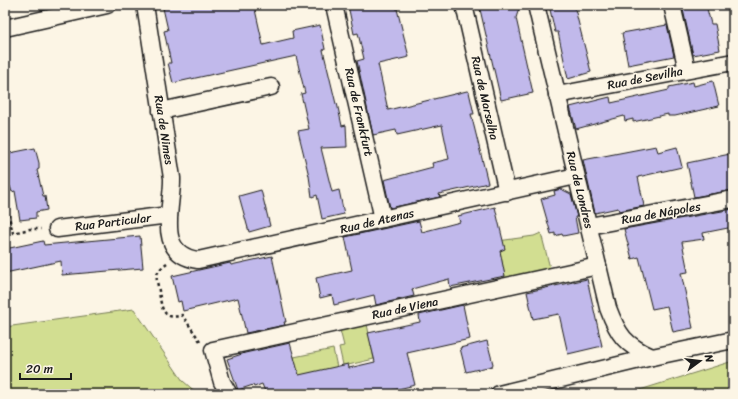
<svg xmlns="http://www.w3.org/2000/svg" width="738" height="399" font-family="Sriracha,sans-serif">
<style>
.green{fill:#d2de91;stroke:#777d56}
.building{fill:#c1b9eb;stroke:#1c1c1c}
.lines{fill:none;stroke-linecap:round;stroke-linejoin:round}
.street-casing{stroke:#1c1c1c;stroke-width:19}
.path{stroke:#1c1c1c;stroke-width:2.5;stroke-dasharray:3 3;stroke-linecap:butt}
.street{stroke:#fcf5e5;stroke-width:16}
.labels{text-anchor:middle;stroke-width:3.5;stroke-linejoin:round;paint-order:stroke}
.street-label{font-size:12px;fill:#1c1c1c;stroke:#fcf5e5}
</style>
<rect width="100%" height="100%" fill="#fcf5e5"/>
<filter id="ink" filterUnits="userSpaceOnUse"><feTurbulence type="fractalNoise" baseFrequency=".025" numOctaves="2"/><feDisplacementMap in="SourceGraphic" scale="8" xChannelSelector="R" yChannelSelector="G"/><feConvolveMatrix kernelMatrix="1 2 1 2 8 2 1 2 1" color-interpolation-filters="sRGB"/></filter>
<g filter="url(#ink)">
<g class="green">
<path d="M541 233 550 268 505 278 498 241 534 236Z"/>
<path d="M134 309 183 381 198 394H5V327Z"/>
<path d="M367 324 374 359 344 366 343 365 339 347 344 346 340 330Z"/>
<path d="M333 349 337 367 298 376 294 357Z"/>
<path d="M733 361V394H627Z"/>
</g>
<g class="building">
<path d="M177 5H254L263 45 293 38 292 31 320 25 325 49 323 50 336 104 337 103 342 126 346 125 347 147 321 148 332 192 339 190 344 214 322 219 317 195 312 197 309 176 298 131 309 129 301 94 305 93 296 56 173 83 168 63H171L164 31 168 30 163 8Z"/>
<path d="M348 5H396L409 57 378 64 388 110 467 91 469 92 474 114H471L488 183 439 194 440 197 390 208 384 180 433 167 432 163 449 159 442 125 397 135 396 130 373 135 357 61 364 59 358 33 354 34Z"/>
<path d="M479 5H520L516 18 533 93 501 100Z"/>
<path d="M549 5H574L591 72 568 79 558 32H555Z"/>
<path d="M682 5H706L711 24H715L720 50 693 55Z"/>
<path d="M667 25 674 56 628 65 622 33Z"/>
<path d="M713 81 719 106 675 116H668V114L633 122V119L625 121 624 116 576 129 570 107 610 97 611 103 669 90V87L693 82 694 86Z"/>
<path d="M656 146 658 152 677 147 682 167 638 177 644 206 619 211 618 208 595 213 583 160Z"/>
<path d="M35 148 39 163V169L37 170 43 196H45L47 210 36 212V218L20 220 15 191 12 192 10 186 8 187 5 173V154Z"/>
<path d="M730 154 731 155 733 154V190L694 197 687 163Z"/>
<path d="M561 189 571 194 577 217H575L578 233 563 236 562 234 555 236V233L551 234 541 199 555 195 554 191Z"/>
<path d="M261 190 270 226 249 232 239 196Z"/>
<path d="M495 207 505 249 500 251 505 276 450 287 449 279 412 289 414 296 376 305 374 295 334 305 332 295 320 298 316 278 352 270 345 237 419 221 422 232 460 222 458 216Z"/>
<path d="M733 209V227L703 233 704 239 682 242 688 272 681 273 693 328 673 332 667 306 652 309 639 257 632 259 624 229Z"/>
<path d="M140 236 143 268 62 275 61 261 5 273V249L43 241 44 245Z"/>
<path d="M272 256 286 322H284L285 325 246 333 238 298 183 311 181 301 178 302 172 276 230 263 231 265Z"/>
<path d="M587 279 602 346 568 354 559 314 533 319 527 292Z"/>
<path d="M463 305 470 339 407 353 415 385 377 394H266L262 384 254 387 253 385 238 390 227 359 245 353 290 343 299 375 348 364 349 368 375 362 368 333 420 322 419 315Z"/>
<path d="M487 341 493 364 492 366 466 372 460 348Z"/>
</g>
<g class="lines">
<defs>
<g id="street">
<path d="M145 5 172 178C173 207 154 254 198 260L576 176"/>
<path d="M334 5 383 219"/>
<path d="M464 5 507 192"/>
<path d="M536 5 608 308C618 335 625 345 652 357"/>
<path d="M672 5 687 70"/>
<path d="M5 28 107 5"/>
<path d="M557 95 733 62"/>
<path d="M161 111 271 87"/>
<path d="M589 226 733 199"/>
<path d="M57 229 169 215"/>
<path d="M229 394 222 382 213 350 598 266"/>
<path d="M499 394 652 357 733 340"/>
</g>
</defs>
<use href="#street" class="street-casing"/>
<g class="path">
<path d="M5 202 13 233 30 229H41"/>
<path d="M167 263C164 265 160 269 158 272 155 277 158 285 159 291 161 305 162 322 182 315L200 341"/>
</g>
<use href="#street" class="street"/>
</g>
</g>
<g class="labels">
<g class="street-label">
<text transform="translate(645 78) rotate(-11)" y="4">Rua de Sevilha</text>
<text transform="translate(485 98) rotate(77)" y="4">Rua de Marselha</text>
<text transform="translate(359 112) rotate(77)" y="4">Rua de Frankfurt</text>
<text transform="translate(164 130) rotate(81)" y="4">Rua de Nimes</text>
<text transform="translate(580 190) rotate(76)" y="4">Rua de Londres</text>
<text transform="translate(661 213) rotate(-10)" y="4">Rua de Nápoles</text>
<text transform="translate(377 221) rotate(-13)" y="4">Rua de Atenas</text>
<text transform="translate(113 222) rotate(-7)" y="4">Rua Particular</text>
<text transform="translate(405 308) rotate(-12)" y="4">Rua de Viena</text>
</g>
</g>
<rect width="738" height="399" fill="none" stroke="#fcf5e5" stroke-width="20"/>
<rect x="10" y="10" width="718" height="379" fill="none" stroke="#1c1c1c" stroke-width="1.5" filter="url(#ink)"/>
<g transform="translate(700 361) rotate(75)" stroke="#fcf5e5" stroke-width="3" paint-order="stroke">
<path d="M0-3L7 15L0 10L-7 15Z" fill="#1c1c1c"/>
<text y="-6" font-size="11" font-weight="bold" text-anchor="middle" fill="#1c1c1c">N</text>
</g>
<path d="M20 373v6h51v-6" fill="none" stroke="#1c1c1c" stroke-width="2"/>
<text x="26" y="373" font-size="12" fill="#1c1c1c" stroke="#fcf5e5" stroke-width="3" paint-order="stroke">20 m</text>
</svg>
